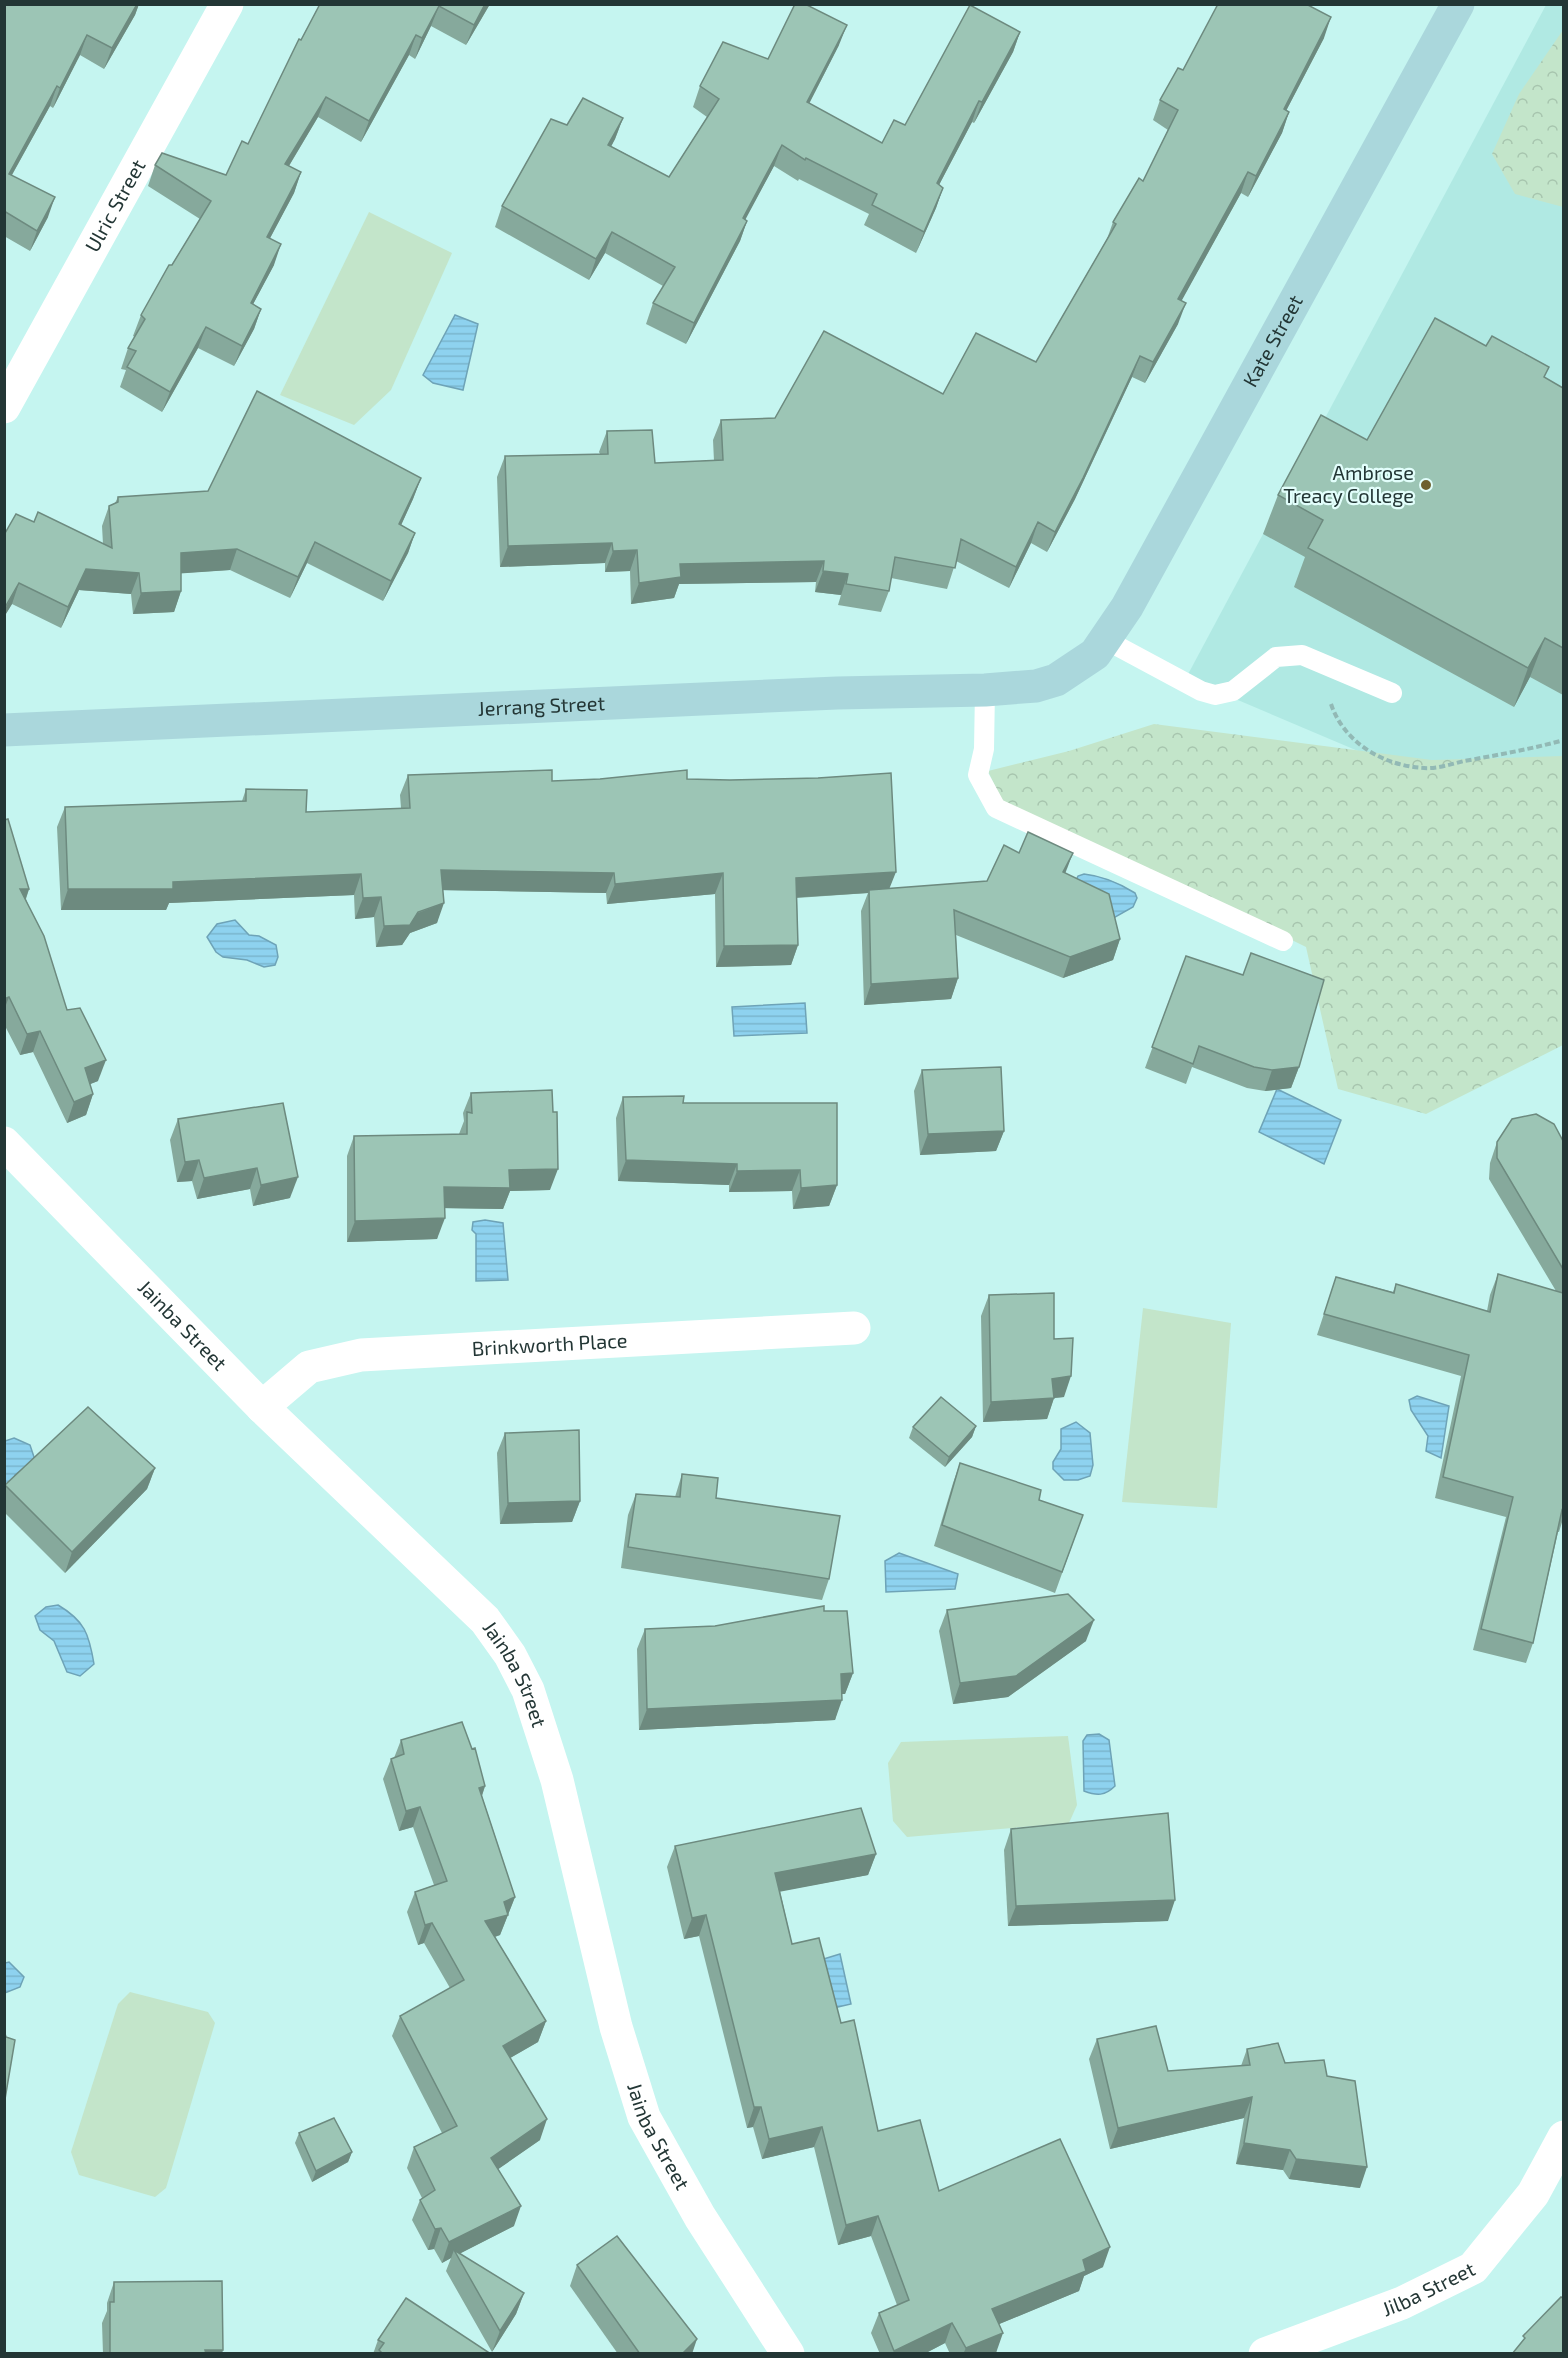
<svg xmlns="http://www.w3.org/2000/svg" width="1568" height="2358" font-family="'Exo 2',sans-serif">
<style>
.built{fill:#b0e9e3}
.forest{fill:url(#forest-crowns)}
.garden{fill:#c3e5ca}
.water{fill:url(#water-rules);stroke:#6ea3b7;stroke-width:1.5}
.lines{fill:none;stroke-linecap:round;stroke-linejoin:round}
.path{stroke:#92b9b5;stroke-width:4;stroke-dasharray:6 3;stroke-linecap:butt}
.lane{stroke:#fff;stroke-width:20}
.street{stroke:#fff;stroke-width:33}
.secondary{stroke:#aad7dc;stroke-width:33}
.wall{fill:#86a99c}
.shaded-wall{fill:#6d8a7f}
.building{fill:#9cc5b5;stroke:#6d8a7f;stroke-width:1.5}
.poi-dot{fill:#6e602d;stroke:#e2fefb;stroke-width:2}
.labels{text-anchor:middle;stroke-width:4.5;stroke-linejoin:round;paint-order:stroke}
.street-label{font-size:20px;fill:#233635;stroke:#e2fefb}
.poi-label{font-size:20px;fill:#233635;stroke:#e2fefb;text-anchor:end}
</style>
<defs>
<pattern id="forest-crowns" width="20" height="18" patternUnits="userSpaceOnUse" patternTransform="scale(1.5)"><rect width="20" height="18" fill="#c3e5ca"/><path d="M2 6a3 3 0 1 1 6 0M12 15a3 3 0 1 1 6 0" fill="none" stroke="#a7c5ae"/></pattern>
<pattern id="water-rules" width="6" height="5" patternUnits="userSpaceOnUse" patternTransform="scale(1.5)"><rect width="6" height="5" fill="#8ed2ef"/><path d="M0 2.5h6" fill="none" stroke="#7ab5ce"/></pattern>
</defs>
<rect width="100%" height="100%" fill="#c5f5f0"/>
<path class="built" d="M1546 5H1563V838L1186 678Z"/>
<g class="forest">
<path d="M1563 30 1564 207H1563L1515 194 1492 154 1519 94Z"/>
<path d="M1154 724 1432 760 1563 756V1045L1426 1114 1338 1089 1306 947 1178 884 1005 808 988 771 1069 751Z"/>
</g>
<g class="garden">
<path d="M369 212 452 253 391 390 354 425 280 395Z"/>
<path d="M1143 1308 1231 1323 1217 1508 1122 1502Z"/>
<path d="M1068 1736 1077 1805 1069 1823 907 1837 893 1821 888 1763 901 1742Z"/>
<path d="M130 1992 208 2012 215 2023 166 2188 155 2197 79 2175 71 2152 118 2004Z"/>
</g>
<g class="water">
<path d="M455 315 478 324 463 390 433 383 423 375Z"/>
<path d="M1084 874C1103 876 1119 883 1135 893L1137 898 1133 907 1110 920 1068 899 1078 876Z"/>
<path d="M235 920 249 935 259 936 276 945 278 957 275 965 264 967 247 960 223 957 216 952 207 937 217 924Z"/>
<path d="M805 1003 807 1033 734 1036 732 1007Z"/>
<path d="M1277 1089 1341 1120 1324 1164 1259 1132Z"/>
<path d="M485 1220 503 1223 508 1280 476 1281V1234L472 1230 473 1222Z"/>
<path d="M1417 1396 1449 1406 1441 1458 1426 1451 1428 1436 1411 1410 1409 1400Z"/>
<path d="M1076 1422 1090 1433 1093 1465 1090 1476 1078 1480H1064L1053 1469V1462L1061 1449V1429Z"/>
<path d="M14 1438 30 1445 35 1460 15 1475 10 1489 5 1494V1441Z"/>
<path d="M899 1553 958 1574 955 1589 886 1592 885 1561Z"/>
<path d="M58 1605C85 1621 89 1634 94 1664L80 1676 67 1672 54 1641 40 1630 35 1616 46 1607Z"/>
<path d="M1099 1734 1109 1740 1115 1786C1105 1796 1097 1796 1084 1791L1083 1741 1087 1735Z"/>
<path d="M840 1954 851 2004 829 2009 817 1961Z"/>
<path d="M9 1962 24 1977 20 1987 5 1993V1963Z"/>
</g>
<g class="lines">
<path class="path" d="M1331 704C1344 743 1384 766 1424 768 1436 769 1452 764 1464 761 1498 755 1531 749 1564 740"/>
<g class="lane">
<path d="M1106 640 1201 691 1215 695 1233 691 1276 657 1302 655 1392 693"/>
<path d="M985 690 984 749 978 775 996 808 1283 941"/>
</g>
<g class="street">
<path id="s1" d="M4 407 227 4"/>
<path id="s2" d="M4 1143 262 1407 485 1620 510 1655 528 1690 557 1780 616 2027 644 2117 700 2217 788 2354"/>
<path id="s3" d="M262 1407 309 1367 361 1355 854 1328"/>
<path id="s4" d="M1265 2354 1402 2303 1473 2268 1533 2194 1564 2137"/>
</g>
<path class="secondary" id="s5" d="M4 730 837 693 985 690 1036 686 1056 680 1095 654 1127 607 1458 4"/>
</g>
<g class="wall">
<path d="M4 4H139L135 15 104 69 80 55 53 108 50 106 12 175 48 217 30 251 4 236Z"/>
<path d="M320 4H490L466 45 431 26 415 59 409 55 361 142 318 117 289 166 301 172 294 193 270 238 274 265 253 304 261 309 254 329 234 366 198 348 162 412 120 387 126 370 121 369 128 348 135 337 133 336 141 315 200 219 148 186 155 165 226 175 248 144 301 40Z"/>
<path d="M1020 32 1013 52 974 123 972 122 939 185 943 188 936 208 916 253 864 225 869 214 799 179 798 181 774 166 745 219 747 221 740 241 686 344 646 324 653 303 663 286 605 253 589 280 495 227 502 206 623 118 615 139 611 146 669 177 707 117 693 107 700 86 768 59 839 45 809 104 882 143Z"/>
<path d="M1324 38 1286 111 1289 112 1282 133 1248 197 1241 193 1181 301 1178 324 1145 383 1132 377 1075 499 1047 552 1031 543 1009 588 956 561 947 589 891 578 889 591 881 612 838 605 841 595 815 592 816 582 679 584 674 598 631 604 630 571 605 572V563L500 567 497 477 505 456 600 454 599 452 607 431 655 463 714 461 713 440 721 420 775 418 943 394 1036 362 1107 239 1113 222 1143 181 1168 130 1153 120 1160 100 1183 70Z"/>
<path d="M1486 346 1563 388V695L1530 677 1514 707 1294 587 1305 557 1263 534 1278 495 1367 440Z"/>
<path d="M421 478 413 499 401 525 415 533 408 553 383 601 307 563 290 598 230 570 181 573V591L174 612 133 614 131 594 79 590 61 628 12 604 4 617V535L34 522 103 544 102 526 109 506 115 503 118 497Z"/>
<path d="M408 775 552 781 687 779 890 889 987 881 1019 853 1065 873 1120 939 1113 960 1063 978 956 935 958 978 951 999 864 1005 861 911 868 893 797 898 798 945 791 965 716 967 715 894 607 904 606 893 443 890 437 923 410 933 402 945 376 947 374 917 355 919 354 895 169 903 166 910H61L57 827 65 807 242 801 246 789 306 812 401 808 400 795Z"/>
<path d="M4 820 29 889 26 899 67 1010 98 1081 90 1084 93 1094 86 1115 67 1123 33 1052 20 1055 4 1024Z"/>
<path d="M1186 956 1299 1067 1291 1088 1265 1091 1247 1088 1192 1067 1186 1084 1145 1068Z"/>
<path d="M922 1070 1004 1131 996 1151 920 1155 914 1091Z"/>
<path d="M471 1093 550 1190 510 1191 503 1209 445 1208 437 1239 347 1242V1156L354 1136 459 1134 464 1121 463 1113Z"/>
<path d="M623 1097 683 1103 837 1185 829 1206 793 1209 792 1191 729 1192V1185L618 1181 616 1118Z"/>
<path d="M283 1103 290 1198 253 1206 250 1189 197 1199 192 1181 177 1182 170 1140 178 1119Z"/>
<path d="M1563 1141V1519L1559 1532H1558L1533 1643 1526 1663 1473 1650 1506 1517 1435 1498 1461 1376 1317 1335 1336 1277 1393 1292 1396 1284 1487 1311 1490 1295 1498 1274 1556 1291 1489 1179 1490 1163 1497 1142Z"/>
<path d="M989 1295 1054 1339 1064 1397 1054 1398 1047 1419 983 1422 981 1316Z"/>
<path d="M976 1426 972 1437 945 1467 909 1438 913 1427Z"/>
<path d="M505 1433 580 1501 572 1522 500 1524 497 1453Z"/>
<path d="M960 1463 1039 1500 1083 1515 1055 1593 934 1546 953 1483Z"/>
<path d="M155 1468 147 1489 65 1573 4 1512V1487L5 1485Z"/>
<path d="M682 1474 829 1579 822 1600 621 1568 628 1515 636 1494 675 1497Z"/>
<path d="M947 1610 1086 1641 1008 1697 953 1704 939 1631Z"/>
<path d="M824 1611 853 1673 845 1694H842L835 1720 639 1730 637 1649 645 1629 715 1626Z"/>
<path d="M401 1740 485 1786 482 1796 515 1897 500 1935 495 1937 546 2021 538 2042 510 2058 540 2140 498 2169 514 2226 459 2254 524 2293 516 2314 492 2352 446 2271 451 2258 442 2263 434 2249 428 2250 412 2220 420 2200 422 2198 407 2168 414 2147 442 2133 392 2036 400 2016 450 1988 424 1943 418 1945 407 1912 415 1892 434 1885 413 1827 399 1831 383 1779 391 1759 394 1758Z"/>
<path d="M1011 1829 1168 1921 1008 1926 1004 1850Z"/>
<path d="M675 1846 876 1854 868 1875 780 1891 792 1944 841 2023 878 2131 939 2191 1103 2267 1084 2276 1079 2291 999 2324 996 2353 995 2354H950L945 2343 924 2354H880L871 2333 879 2313 897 2305 871 2236 838 2245 814 2147 762 2159 753 2127 747 2128 699 1936 684 1939 667 1867Z"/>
<path d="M1097 2039 1168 2071 1241 2066 1247 2049 1327 2076 1360 2188 1289 2179 1283 2170 1236 2164 1244 2118 1110 2149 1089 2059Z"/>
<path d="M299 2133 352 2152 348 2162 312 2182 295 2143Z"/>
<path d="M577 2265 692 2354H618L570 2286Z"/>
<path d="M114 2282 222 2354H103L102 2323 107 2311V2303Z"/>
<path d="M378 2340 491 2354H373Z"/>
</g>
<g class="shaded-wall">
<path d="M137 4H139L135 15 104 69 112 48Z"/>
<path d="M485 4H490L466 45 474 25Z"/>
<path d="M439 6 431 26 415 59 422 38Z"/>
<path d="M1331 17 1324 38 1276 130 1284 109Z"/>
<path d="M847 25 839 45 799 123 807 102Z"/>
<path d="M1020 32 1013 52 974 123 982 102Z"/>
<path d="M87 35 80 55 53 108 60 88Z"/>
<path d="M416 35 409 55 361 142 369 121Z"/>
<path d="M57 86 50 106 4 189 9 174Z"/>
<path d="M326 97 318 117 278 184 285 164Z"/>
<path d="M979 101 972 122 929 204 937 183Z"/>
<path d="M1289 112 1282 133 1248 197 1256 176Z"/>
<path d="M623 118 615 139 601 166 608 145Z"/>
<path d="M782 145 774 166 735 239 743 218Z"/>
<path d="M301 172 294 193 260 257 267 237Z"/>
<path d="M1248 172 1241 193 1171 320 1178 299Z"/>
<path d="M943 188 936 208 916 253 924 232Z"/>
<path d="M55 197 48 217 30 251 37 231Z"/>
<path d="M747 221 740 241 686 344 694 323Z"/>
<path d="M612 232 605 253 589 280 596 259Z"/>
<path d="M281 244 274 265 243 323 251 303Z"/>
<path d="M1186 303 1178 324 1145 383 1153 362Z"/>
<path d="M261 309 254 329 234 366 242 346Z"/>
<path d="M206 327 198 348 162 412 170 392Z"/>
<path d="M1140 356 1132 377 1075 499 1047 552 1055 532Z"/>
<path d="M421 478 413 499 392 545 399 524Z"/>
<path d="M1038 522 1031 543 1009 588 1016 567Z"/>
<path d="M415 533 408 553 383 601 391 581Z"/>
<path d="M315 542 307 563 290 598 298 577Z"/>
<path d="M612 543 605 563 500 567 508 546Z"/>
<path d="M237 549 230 570 173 574 181 553Z"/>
<path d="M637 550 630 571 605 572 613 551Z"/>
<path d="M824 561 816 582 679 584 674 598 631 604 639 583 680 564Z"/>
<path d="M86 569 139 573 131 594 79 590 61 628 68 607Z"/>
<path d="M823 571 848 574 841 595 815 592Z"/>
<path d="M19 583 12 604 4 617 5 609Z"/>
<path d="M181 591 174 612 133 614 141 593Z"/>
<path d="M1545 638 1530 677 1514 707 1528 668Z"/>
<path d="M1073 853 1065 874 1063 872Z"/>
<path d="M441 870 614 873 606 893 434 890Z"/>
<path d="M896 872 888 892 869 890 868 893 788 898 796 878Z"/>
<path d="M723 873 715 894 607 904 615 884Z"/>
<path d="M361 874 354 895 169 903 166 910H61L68 889 173 882Z"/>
<path d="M20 889H29L22 909Z"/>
<path d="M381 897 374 917 355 919 363 898Z"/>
<path d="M444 903 437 923 410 933 402 945 376 947 384 926Z"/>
<path d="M1120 939 1113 960 1063 978 1070 957Z"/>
<path d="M798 945 791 965 716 967 724 946Z"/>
<path d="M958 978 951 999 864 1005 871 984Z"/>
<path d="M9 997 4 1010V999Z"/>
<path d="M40 1031 33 1052 20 1055 27 1034Z"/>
<path d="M106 1060 98 1081 78 1089 85 1068Z"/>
<path d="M1299 1067 1291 1088 1265 1091 1272 1070Z"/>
<path d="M93 1094 86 1115 67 1123 74 1102Z"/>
<path d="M1004 1131 996 1151 920 1155 928 1134Z"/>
<path d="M199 1160 192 1181 177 1182 185 1162Z"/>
<path d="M626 1160 737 1164 729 1185 618 1181Z"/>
<path d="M257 1168 250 1189 197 1199 204 1178Z"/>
<path d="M558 1169 550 1190 510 1191 503 1209 437 1208 444 1187 509 1170Z"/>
<path d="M800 1170 792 1191 729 1192 737 1171Z"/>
<path d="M298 1177 290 1198 253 1206 261 1185Z"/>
<path d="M837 1185 829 1206 793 1209 801 1188Z"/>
<path d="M445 1218 437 1239 347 1242 355 1221Z"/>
<path d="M1071 1376 1064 1397 1054 1398 1047 1419 983 1422 991 1402 1052 1379Z"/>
<path d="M976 1426 972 1437 945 1467 949 1457Z"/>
<path d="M155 1468 147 1489 65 1573 72 1552Z"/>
<path d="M580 1501 572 1522 500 1524 508 1503Z"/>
<path d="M1094 1620 1086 1641 1008 1697 953 1704 960 1683Z"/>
<path d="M853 1673 845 1694H834L841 1674Z"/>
<path d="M842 1700 835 1720 639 1730 647 1709Z"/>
<path d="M485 1786 478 1807 479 1788Z"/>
<path d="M420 1807 413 1827 399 1831 406 1811Z"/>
<path d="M876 1854 868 1875 768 1894 775 1873Z"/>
<path d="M515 1897 500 1935 478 1942 485 1921 504 1902Z"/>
<path d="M1175 1900 1168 1921 1008 1926 1016 1906Z"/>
<path d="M706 1915 699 1936 684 1939 692 1918Z"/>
<path d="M432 1923 424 1943 418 1945 425 1925Z"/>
<path d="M546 2021 538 2042 496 2066 503 2046Z"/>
<path d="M1252 2097 1244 2118 1110 2149 1118 2128Z"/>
<path d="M754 2107H761L753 2127 747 2128Z"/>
<path d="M547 2119 540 2140 484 2179 491 2158Z"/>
<path d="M822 2127 814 2147 762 2159 769 2139Z"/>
<path d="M1244 2143 1290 2150 1283 2170 1236 2164Z"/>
<path d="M352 2152 348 2162 312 2182 316 2171Z"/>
<path d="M1296 2159 1367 2167 1360 2188 1289 2179Z"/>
<path d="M521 2206 514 2226 457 2255 454 2250 451 2258 442 2263 449 2242Z"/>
<path d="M878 2216 871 2236 838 2245 846 2225Z"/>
<path d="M441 2228 434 2249 428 2250 435 2229Z"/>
<path d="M1110 2247 1103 2267 1084 2276 1079 2291 985 2330 992 2309 1083 2260Z"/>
<path d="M524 2293 516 2314 492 2352 500 2331Z"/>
<path d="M952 2323 945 2343 924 2354H894V2351Z"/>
<path d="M1003 2333 996 2353 963 2354 966 2348Z"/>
<path d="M697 2339 692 2354H682Z"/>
<path d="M205 2350H223L222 2354H204Z"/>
</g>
<g class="building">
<path d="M4 4H137L112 48 87 35 60 88 57 86 9 174 55 197 37 231 4 211Z"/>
<path d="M320 4H485L474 25 439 6 422 38 416 35 369 121 326 97 285 164 301 172 267 237 281 244 251 303 261 309 242 346 206 327 170 392 127 367 136 351 128 348 145 319 141 315 169 265H172L211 201 155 165 162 153 226 175 242 141 248 144 299 39 301 40Z"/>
<path d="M795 4H805L847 25 807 102 882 143 894 120 905 125 970 5 1020 32 982 102 979 101 937 183 943 188 924 232 872 205 877 194 806 158 805 160 782 145 743 218 747 221 694 323 653 303 675 267 612 232 596 259 502 206 551 119 567 125 583 98 623 118 608 145 669 177 719 99 700 86 723 42 768 59Z"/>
<path d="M1218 4H1306L1331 17 1284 109 1289 112 1256 176 1248 172 1178 299 1186 303 1153 362 1140 356 1083 478 1055 532 1038 522 1016 567 961 539 955 568 895 557 889 591 846 584 848 574 823 571 824 561 680 564 681 577 639 583 637 550 613 551 612 543 508 546 505 456 608 454 607 431 652 430 655 463 723 460 721 420 775 418 824 331 943 394 976 333 1036 362 1116 224 1113 222 1139 178 1143 181 1178 110 1160 100 1178 68 1183 70Z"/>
<path d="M1435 318 1486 346 1492 336 1549 367 1544 377 1563 388V648L1545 638 1528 668 1308 548 1323 520 1278 495 1321 415 1367 440Z"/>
<path d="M257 391 421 478 399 524 415 533 391 581 315 542 298 577 237 549 181 553V591L141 593 139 573 86 569 68 607 19 583 4 609V535L16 514 34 522 38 512 112 548 109 506 118 502V497L208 491Z"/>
<path d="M552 770V781L600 779 687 770V779L730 780 818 778 891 773 896 872 796 878 798 945 724 946 723 873 615 884 614 873 441 870 444 903 418 912 410 925 384 926 381 897 363 898 361 874 173 882V889H68L65 807 246 801V789L307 790 306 812 410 808 408 775Z"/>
<path d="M8 819 29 889H20L44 936 67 1010 80 1008 106 1060 85 1068 93 1094 74 1102 40 1031 27 1034 9 997 4 999V820Z"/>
<path d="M1028 832 1073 853 1063 872 1109 894 1120 939 1070 957 954 910 958 978 871 984 869 890 987 881 1004 845 1019 853Z"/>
<path d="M1251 953 1324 980 1299 1067 1272 1070 1254 1067 1199 1046 1193 1064 1152 1047 1186 956 1243 975Z"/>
<path d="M1001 1067 1004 1131 928 1134 922 1070Z"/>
<path d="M552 1090 553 1112H557L558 1169 509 1170 510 1188 444 1187 445 1218 355 1221 354 1136 467 1134V1112L472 1113 471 1093Z"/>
<path d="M684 1096 683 1103H837V1185L801 1188 800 1170 737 1171V1164L626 1160 623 1097Z"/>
<path d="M283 1103 298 1177 261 1185 257 1168 204 1178 199 1160 185 1162 178 1119Z"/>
<path d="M1536 1114 1554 1124 1563 1141V1269L1497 1158V1142L1512 1119Z"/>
<path d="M1498 1274 1563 1293V1511L1562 1510 1533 1643 1481 1629 1513 1497 1443 1477 1469 1355 1324 1314 1336 1277 1394 1293 1396 1284 1490 1312Z"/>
<path d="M1054 1293V1339L1073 1338 1071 1376 1052 1379 1054 1398 991 1402 989 1295Z"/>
<path d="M941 1397 976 1426 949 1457 913 1427Z"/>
<path d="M88 1407 155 1468 72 1552 5 1485Z"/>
<path d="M579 1430 580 1501 508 1503 505 1433Z"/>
<path d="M960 1463 1041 1490 1039 1500 1083 1515 1062 1572 942 1525Z"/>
<path d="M682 1474 718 1478 716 1498 840 1516 829 1579 628 1547 636 1494 680 1497Z"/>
<path d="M1068 1594 1094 1620 1016 1676 960 1683 947 1610Z"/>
<path d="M824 1606V1611H847L853 1673 841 1674 842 1700 647 1709 645 1629 715 1626Z"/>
<path d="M462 1722 472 1749 475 1748 485 1786 479 1788 515 1897 504 1902 508 1915 485 1921 546 2021 503 2046 547 2119 491 2158 521 2206 449 2242 441 2228 435 2229 420 2200 435 2190 414 2147 457 2126 400 2016 464 1980 432 1923 425 1925 415 1892 447 1881 420 1807 406 1811 391 1759 404 1754 401 1740Z"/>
<path d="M861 1808 876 1854 775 1873 792 1944 819 1938 841 2023 854 2020 878 2131 920 2120 939 2191 1060 2139 1110 2247 1083 2260 1086 2271 992 2309 1003 2333 966 2348 952 2323 894 2351 879 2313 909 2300 878 2216 846 2225 822 2127 769 2139 761 2107H754L706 1915 692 1918 675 1846Z"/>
<path d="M1168 1813 1175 1900 1016 1906 1011 1829Z"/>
<path d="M1156 2026 1168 2071 1250 2065 1247 2049 1278 2043 1285 2063 1324 2060 1327 2076 1355 2081 1367 2167 1296 2159 1290 2150 1244 2143 1252 2097 1118 2128 1097 2039Z"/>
<path d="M4 2030 6 2037 15 2040 4 2105Z"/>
<path d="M334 2118 352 2152 316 2171 299 2133Z"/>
<path d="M617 2236 697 2339 682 2354H640L577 2265Z"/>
<path d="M454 2250 524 2293 500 2331Z"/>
<path d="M222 2281 223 2350H205L206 2354H110V2302H114V2282Z"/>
<path d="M1561 2297 1563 2298V2354H1512L1525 2338 1523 2336Z"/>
<path d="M406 2298 491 2354H383L379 2350 384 2343 378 2340Z"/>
</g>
<circle class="poi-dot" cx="1426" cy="485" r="6"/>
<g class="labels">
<g class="street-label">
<text dy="7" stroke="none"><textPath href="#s1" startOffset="230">Ulric Street</textPath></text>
<text dy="7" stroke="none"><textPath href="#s5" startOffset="1461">Kate Street</textPath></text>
<text dy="7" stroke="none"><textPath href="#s5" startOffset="538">Jerrang Street</textPath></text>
<text dy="7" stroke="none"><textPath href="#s2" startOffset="255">Jainba Street</textPath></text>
<text dy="7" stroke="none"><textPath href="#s3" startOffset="304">Brinkworth Place</textPath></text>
<text dy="7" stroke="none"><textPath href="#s2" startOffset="740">Jainba Street</textPath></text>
<text dy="7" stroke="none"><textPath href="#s2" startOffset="1226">Jainba Street</textPath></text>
<text dy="7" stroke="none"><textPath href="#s4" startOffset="176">Jilba Street</textPath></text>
</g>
<g class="poi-label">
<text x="1414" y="480">Ambrose<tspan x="1414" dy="23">Treacy College</tspan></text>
</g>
</g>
<rect width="1568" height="2358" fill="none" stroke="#233635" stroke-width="12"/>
</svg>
